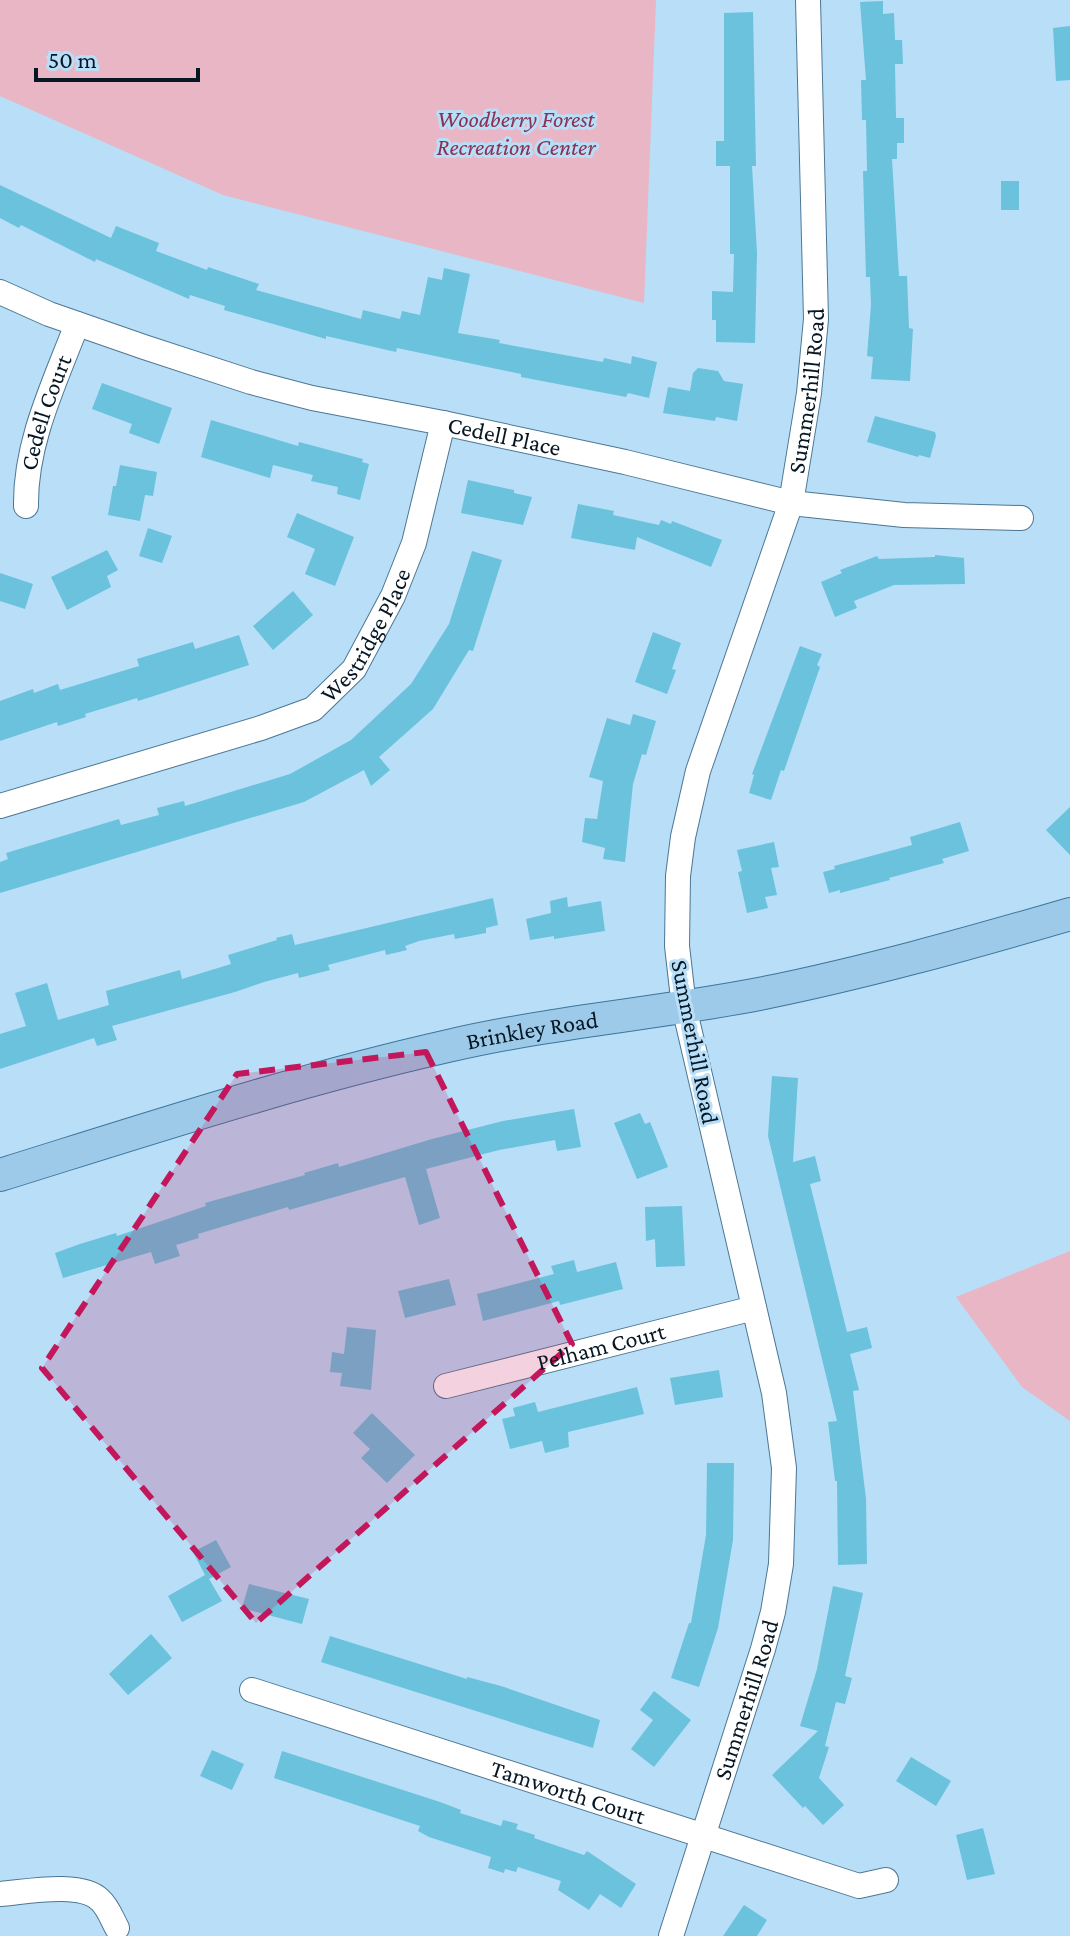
<svg xmlns="http://www.w3.org/2000/svg" width="1070" height="1936" font-family="'Crimson Pro',serif">
<style>
.green{fill:#e8b6c4}
.building{fill:#6ac2dd}
.lines{fill:none;stroke-linecap:round;stroke-linejoin:round}
.minor-casing{stroke:#4c7794;stroke-width:26}
.major-casing{stroke:#3d759a;stroke-width:34}
.minor{stroke:#fff;stroke-width:24}
.major{stroke:#9dcae9;stroke-width:32}
.marked{fill:#c2185b;fill-opacity:0.2;stroke:#c2185b;stroke-width:6;stroke-dasharray:16 10;stroke-linejoin:round}
.labels{text-anchor:middle;stroke-width:6;stroke-linejoin:round;paint-order:stroke}
.park-label{font-size:24px;font-style:italic;fill:#883152;stroke:#b9def8}
.street-label{font-size:24px;fill:#061723;stroke:#b9def8}
</style>
<rect width="100%" height="100%" fill="#b9def8"/>
<g class="green">
<path d="M0 0H656L644 303 223 195 0 96Z"/>
<path d="M1070 1251V1421L1022 1387 956 1297Z"/>
</g>
<g class="building">
<path d="M883 1V14L894 13 895 40H902L903 64H895L896 118H904V143H897V159H892L899 276H907L909 328 913 329 910 381 871 379 873 357 867 356 871 305 870 277H866L863 171H867L866 120H862L861 80H866L860 2Z"/>
<path d="M753 12 756 166H752L757 253 755 343 716 342V320H712V291L733 292 734 254H730V166H716V141H724V13Z"/>
<path d="M1070 26V80L1056 81 1053 28Z"/>
<rect x="1001" y="181" width="18" height="29"/>
<path d="M0 185 111 238 116 226 159 243 156 251 207 270 208 267 259 284 256 290 361 319 363 310 400 319 402 311 420 315 428 277 442 280 444 268 470 274 458 333 500 340 499 343 603 362 604 358 631 364 632 356 657 362 649 398 628 393 626 397 521 377V374L397 348 396 352 326 336V339L224 310 225 306 190 295 189 299 96 259 95 262 21 225 19 228 0 218Z"/>
<path d="M698 368 718 371 724 381 743 384 737 421 716 417 715 421 663 413 668 387 690 391 693 373Z"/>
<path d="M102 383 172 408 159 444 129 433 132 424 92 409Z"/>
<path d="M875 416 935 432 936 436 930 458 919 455 918 457 867 442Z"/>
<path d="M211 420 298 446 299 442 363 459 362 462 369 464 360 500 337 494 338 487 311 481 313 475 273 465 270 478 201 457Z"/>
<path d="M120 465 157 472 153 496 145 495 140 521 108 515 113 486H116Z"/>
<path d="M468 480 514 490V493L532 497 523 525 461 513Z"/>
<path d="M578 504 614 511 613 515 659 525 661 520 671 524 672 521 722 540 711 567 637 537 635 550 571 538Z"/>
<path d="M297 513 354 537 335 586 305 574 315 549 287 537Z"/>
<path d="M148 528 172 536 162 563 139 556Z"/>
<path d="M107 550 118 570 107 576 111 587 67 610 51 577Z"/>
<path d="M472 551 502 560 473 651 469 650 433 709 379 757 390 770 371 786 364 770 304 802 0 893V862L8 859 6 853 119 819 121 825 159 815 157 808 184 801 185 806 290 774 351 740 411 684 449 624Z"/>
<path d="M935 555 964 558 965 584 894 585 854 601 857 608 835 617 821 582 842 573 840 570 877 556 879 559 935 557Z"/>
<path d="M0 573 33 584 25 609 0 601Z"/>
<path d="M293 591 313 615 273 650 253 626Z"/>
<path d="M653 632 681 643 672 669 676 670 667 694 635 682Z"/>
<path d="M239 635 249 665 160 694 138 701 137 698 85 714 86 717 58 726 57 722 0 741V701L33 689 34 693 58 684 60 690 139 666 137 659 193 642 195 649Z"/>
<path d="M800 646 822 654 817 665 820 667 784 771 781 770 771 800 749 793 754 775 752 774Z"/>
<path d="M633 714 656 721 646 755 642 754 633 784 625 862 603 859 605 848 582 842 585 818 597 819 603 781 589 777 607 718 630 725Z"/>
<path d="M1070 807V855L1046 830Z"/>
<path d="M960 822 969 851 942 859 944 863 889 878 890 880 840 893V890L829 893 823 872 835 869 834 866 912 845 910 837Z"/>
<path d="M774 842 779 867 771 868 777 895 765 897 768 908 747 913 738 872 742 871 737 850Z"/>
<path d="M567 897 568 907 601 901 605 931 554 939V936L530 940 526 919 551 913 550 901Z"/>
<path d="M493 898 498 925 486 928V933L455 939 454 934 419 941 405 946 407 950 386 955 385 950 328 965 330 970 299 978 298 973 264 982 235 992 112 1026 117 1040 97 1046 94 1038 0 1069V1034L26 1026 15 993 47 983 58 1020 109 1005 106 991 180 970 182 979 231 964 228 955 277 940 276 938 292 934 295 945Z"/>
<path d="M772 1076 798 1078 793 1162 815 1156 821 1181 810 1184 847 1332 867 1327 872 1348 850 1354 859 1390 853 1391 866 1499 867 1564 838 1565 837 1481H835L828 1422 837 1421 768 1136Z"/>
<path d="M574 1109 581 1147 557 1151 555 1140 499 1150 426 1169 440 1218 419 1225 405 1177 289 1210 288 1207 198 1234 199 1238 176 1245 180 1256 155 1264 151 1252 63 1278 55 1253 80 1244 116 1233 117 1236 206 1206 205 1203 305 1175 304 1173 338 1163 339 1167 432 1139 503 1121Z"/>
<path d="M640 1113 645 1124 650 1122 668 1167 637 1179 614 1123Z"/>
<path d="M682 1206 685 1266 656 1267 655 1239 646 1241 645 1207Z"/>
<path d="M574 1260 577 1272 616 1262 623 1289 560 1305 559 1301 483 1321 477 1294 554 1274 551 1266Z"/>
<path d="M449 1279 456 1305 405 1318 398 1291Z"/>
<path d="M347 1327 376 1330 371 1390 340 1386 342 1373 330 1372 332 1352 344 1354Z"/>
<path d="M719 1370 723 1397 675 1405 670 1378Z"/>
<path d="M637 1387 644 1414 568 1432 569 1447 545 1453 542 1441 510 1449 502 1419 515 1416 513 1408 535 1402 538 1412Z"/>
<path d="M372 1413 415 1455 387 1483 361 1458 370 1449 353 1433Z"/>
<path d="M707 1463H734L733 1540 718 1628 699 1687 671 1678 689 1623H691L706 1535Z"/>
<path d="M216 1540 231 1567 209 1579 222 1601 182 1622 168 1596 205 1575 193 1552Z"/>
<path d="M249 1584 309 1599 302 1624 242 1608Z"/>
<path d="M833 1586 863 1593 845 1676 852 1678 845 1704 836 1702 825 1746 829 1747 819 1778 844 1805 823 1825 805 1806 803 1808 772 1775 818 1731 800 1726 817 1669Z"/>
<path d="M151 1634 172 1658 128 1695 109 1674Z"/>
<path d="M330 1636 467 1679V1677L501 1686 600 1720 593 1748 321 1662Z"/>
<path d="M654 1691 691 1720 654 1767 631 1749 653 1720 640 1710Z"/>
<path d="M212 1750 244 1764 232 1790 200 1776Z"/>
<path d="M282 1751 440 1802 461 1810 460 1813 501 1826 503 1820 518 1824 516 1829 535 1835 534 1838 584 1855 587 1851 636 1884 621 1908 600 1894 589 1910 558 1890 561 1881 518 1867 516 1872 505 1869 504 1873 488 1868 491 1857 429 1837 418 1831 420 1826 274 1778Z"/>
<path d="M911 1757 951 1781 936 1806 896 1781Z"/>
<path d="M983 1828 995 1874 967 1880 956 1835Z"/>
<path d="M744 1905 767 1920 757 1936H723Z"/>
</g>
<g class="lines">
<defs>
<g id="minor">
<path id="s1" d="M0 292 49 314 144 347 251 382 312 398 443 423 625 462 791 503 904 515 1021 518"/>
<path id="s2" d="M26 506C25 442 55 382 77 324"/>
<path id="s3" d="M0 806 261 728 313 709 354 669 393 596 414 543 443 423"/>
<path id="s4" d="M446 1386 754 1308"/>
<path id="s5" d="M252 1690 859 1886 886 1880"/>
<path d="M0 1894C26 1892 81 1881 100 1900 108 1907 112 1919 117 1928"/>
<path id="s6" d="M671 1936 763 1649 773 1612 781 1564 784 1468 774 1393 684 1007 677 946 678 876 683 837 698 771 791 503 809 393 816 319 808 0"/>
</g>
<g id="major">
<path id="s7" d="M0 1175C148 1129 297 1080 448 1046 551 1022 656 1014 759 994 864 973 967 944 1070 914"/>
</g>
</defs>
<use href="#minor" class="minor-casing"/>
<use href="#major" class="major-casing"/>
<use href="#minor" class="minor"/>
<use href="#major" class="major"/>
</g>
<path class="marked" d="M426 1052 572 1344 256 1623 42 1368 237 1074Z"/>
<g class="labels">
<g class="park-label">
<text x="516" y="127">Woodberry Forest<tspan x="516" dy="28">Recreation Center</tspan></text>
</g>
<g class="street-label">
<text dy="8" stroke="none"><textPath href="#s6" startOffset="1592">Summerhill Road</textPath></text>
<text dy="8" stroke="none"><textPath href="#s2" startOffset="96">Cedell Court</textPath></text>
<text dy="8" stroke="none"><textPath href="#s1" startOffset="526">Cedell Place</textPath></text>
<text dy="8" stroke="none"><textPath href="#s3" startOffset="420">Westridge Place</textPath></text>
<text dy="8" stroke="none"><textPath href="#s7" startOffset="552">Brinkley Road</textPath></text>
<text transform="translate(695 1042) rotate(79)" y="8">Summerhill Road</text>
<text dy="8" stroke="none"><textPath href="#s4" startOffset="160">Pelham Court</textPath></text>
<text dy="8" stroke="none"><textPath href="#s6" startOffset="248">Summerhill Road</textPath></text>
<text dy="8" stroke="none"><textPath href="#s5" startOffset="332">Tamworth Court</textPath></text>
</g>
</g>
<path d="M36 68v12h162v-12" fill="none" stroke="#061723" stroke-width="4"/>
<text x="48" y="68" font-size="24" fill="#061723" stroke="#b9def8" stroke-width="6" paint-order="stroke">50 m</text>
</svg>
